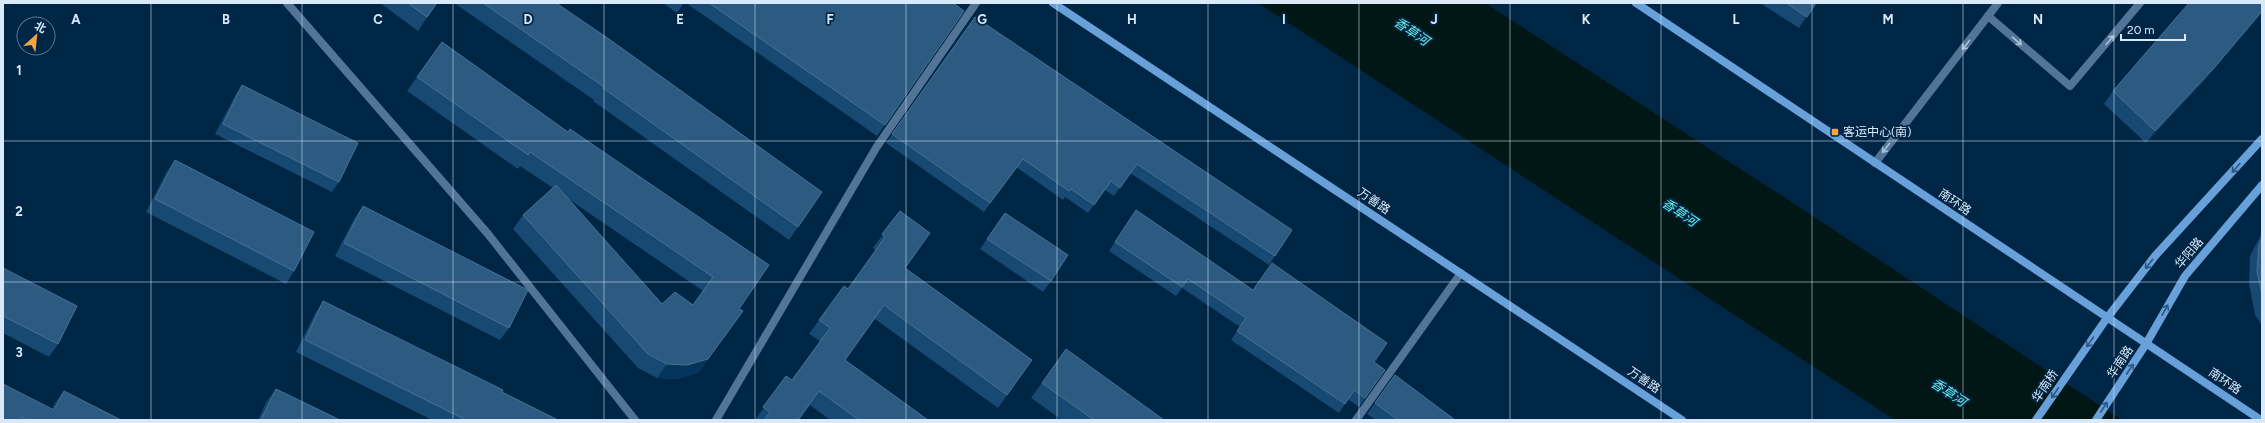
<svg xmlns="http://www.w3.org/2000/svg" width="2265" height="423" font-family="Figtree,'Noto Sans SC',sans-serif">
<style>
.water{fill:#001715}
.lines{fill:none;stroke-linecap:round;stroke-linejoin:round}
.service{stroke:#517497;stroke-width:8}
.minor{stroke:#517497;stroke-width:8}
.secondary{stroke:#68a1d9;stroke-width:8}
.wall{fill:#174972;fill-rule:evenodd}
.shaded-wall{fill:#05345a}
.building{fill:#2c5a81;stroke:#477194}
.oneway{stroke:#aac0d7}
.oneway2{stroke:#2a5781}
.grid{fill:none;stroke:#dae9f9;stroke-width:1;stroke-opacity:0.55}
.poi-dot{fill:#f2a541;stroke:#002646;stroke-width:1.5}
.labels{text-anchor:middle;stroke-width:3.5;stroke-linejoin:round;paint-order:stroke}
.poi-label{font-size:12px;fill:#dae9f9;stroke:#002646;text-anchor:start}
.street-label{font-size:12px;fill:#dae9f9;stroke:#002646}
.water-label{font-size:13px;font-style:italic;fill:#64efe5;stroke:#002646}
.grid-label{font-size:13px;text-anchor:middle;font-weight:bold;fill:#dae9f9;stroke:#002646;stroke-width:3.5;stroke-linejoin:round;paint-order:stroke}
</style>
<rect width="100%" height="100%" fill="#002646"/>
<path class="water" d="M1258 3H1485L1799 207 2122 420H1895Z"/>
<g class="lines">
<g class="service">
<path d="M1988 16 2070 86 2140 3"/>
<path d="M1875 163 1998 3"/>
</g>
<g class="minor">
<path d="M287 3 488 234 635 420"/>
<path d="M716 420 876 148 976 3"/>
<path d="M1356 420 1461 273"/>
</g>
<g class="secondary">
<path d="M1053 3 1682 420"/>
<path d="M1636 3 2261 420"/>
<path d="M2036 420 2107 318 2155 256 2262 139"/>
<path d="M2096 420 2146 344 2185 276 2262 185"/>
</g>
</g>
<g class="wall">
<path d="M380 3H437L418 31Z"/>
<path d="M454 3H556L822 192 789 240 593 101 594 100Z"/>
<path d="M663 3H684L677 13Z"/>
<path d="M686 3H953L964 11 877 136Z"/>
<path d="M1760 3H1816L1799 28Z"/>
<path d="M2262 3V13L2204 81 2146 143 2104 104 2113 91Z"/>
<path d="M975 17 1292 230 1269 265 1130 173 1114 196 1105 190 1088 213 1065 197 1063 200 1016 167 984 212 886 143Z"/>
<path d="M442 42 568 132 769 265 739 309 743 311 698 373 677 379 657 378 638 368 513 229 523 215 553 188 520 166 518 169 407 91ZM567 198 703 291 693 305 662 304Z"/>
<path d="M242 85 339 182 332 192 215 134 235 96Z"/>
<path d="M175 160 294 271 286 284 146 212 166 173Z"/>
<path d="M363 206 509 328 500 340 335 256 354 219Z"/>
<path d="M1136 210 1253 290 1374 362 1385 370 1359 407 1348 399 1339 413 1231 340 1240 327 1182 288 1176 296 1109 251Z"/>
<path d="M900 211 905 268 1032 360 998 408 875 319 845 360 928 420H830L810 405 799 420H755L786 376 792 380 820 341 809 334 819 320 848 289 876 250 873 248Z"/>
<path d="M1005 213 1051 281 1043 292 980 249Z"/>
<path d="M2262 233V325L2255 315 2249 283 2250 256Z"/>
<path d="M3 268 58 344 49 357 3 333Z"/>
<path d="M323 301 502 392 558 420H432L296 352 315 314Z"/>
<path d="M1066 349 1164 420H1062L1031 398Z"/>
<path d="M1395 375 1455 420H1376L1367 414Z"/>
<path d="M276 389 340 420H258L267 401Z"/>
<path d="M64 391 121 420H3L52 409 55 403Z"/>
</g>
<g class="shaded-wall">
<path d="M2262 11V13L2204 81 2146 143 2155 131Z"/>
<path d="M743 311 698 373 677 379 657 378 667 364Z"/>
</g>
<g class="building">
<path d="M408 3H437L427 17Z"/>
<path d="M483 3H556L609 39 822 192 798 227 603 88 604 87Z"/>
<path d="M709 3H953L964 11 885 125Z"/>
<path d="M1786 3H1816L1807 17Z"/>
<path d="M2189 3H2262V11L2213 69 2155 131 2113 91Z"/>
<path d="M975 17 1292 230 1275 256 1137 164 1120 188 1111 181 1094 205 1071 189 1069 191 1023 159 990 203 892 134Z"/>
<path d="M442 42 568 132 570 129 769 265 739 309 743 311 708 359 687 365 667 364 648 354 523 215 556 185 662 304 675 292 693 305 713 277 530 152 528 155 417 77Z"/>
<path d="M242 85 358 143 339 182 223 124Z"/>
<path d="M175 160 314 232 294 271 155 199Z"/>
<path d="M363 206 528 290 509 328 344 243Z"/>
<path d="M1136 210 1253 290 1272 263 1387 343 1374 362 1385 370 1365 398 1354 390 1345 404 1237 331 1246 318 1188 279 1182 287 1115 242Z"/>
<path d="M900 211 930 233 905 268 1032 360 1007 395 884 305 845 360 928 420H859L819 391 798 420H764L770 412 763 407 786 376 792 380 830 328 819 320 844 286 848 289 885 237 882 234Z"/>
<path d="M1005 213 1068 255 1051 281 987 239Z"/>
<path d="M2262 238V295L2257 271 2259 244Z"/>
<path d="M3 268 77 306 58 344 3 316Z"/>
<path d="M323 301 503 390 502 392 558 420H466L305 340Z"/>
<path d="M1066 349 1164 420H1094L1042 383Z"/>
<path d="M1395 375 1455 420H1398L1375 403Z"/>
<path d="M3 384 54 410 64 391 121 420H27L21 417 19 420H3Z"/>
<path d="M276 389 340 420H261Z"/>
</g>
<defs><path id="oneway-shaft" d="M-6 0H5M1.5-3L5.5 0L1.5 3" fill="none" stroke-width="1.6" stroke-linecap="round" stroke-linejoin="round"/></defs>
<g class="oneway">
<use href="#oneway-shaft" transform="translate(2110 40) rotate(-50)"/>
<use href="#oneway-shaft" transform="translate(2017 41) rotate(41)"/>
<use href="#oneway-shaft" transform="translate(1966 45) rotate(128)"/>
<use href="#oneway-shaft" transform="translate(1886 148) rotate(128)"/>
</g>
<g class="oneway2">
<use href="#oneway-shaft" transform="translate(2236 168) rotate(132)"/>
<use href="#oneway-shaft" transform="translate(2149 264) rotate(128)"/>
<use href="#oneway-shaft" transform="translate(2165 310) rotate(-61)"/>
<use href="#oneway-shaft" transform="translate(2090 342) rotate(125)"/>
<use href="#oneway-shaft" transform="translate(2130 369) rotate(-56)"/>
<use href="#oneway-shaft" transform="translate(2055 393) rotate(124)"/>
<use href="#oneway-shaft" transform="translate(2104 407) rotate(-57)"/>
</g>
<path class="grid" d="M151 3V420M302 3V420M453 3V420M604 3V420M755 3V420M906 3V420M1057 3V420M1208 3V420M1359 3V420M1510 3V420M1661 3V420M1812 3V420M1963 3V420M2114 3V420M3 141H2262M3 282H2262"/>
<rect class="poi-dot" x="1831" y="128" width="8" height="8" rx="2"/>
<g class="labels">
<g class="poi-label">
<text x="1843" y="136">客运中心(南)</text>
</g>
<g class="street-label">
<text transform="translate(1374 201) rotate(34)" y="4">万善路</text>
<text transform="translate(1955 202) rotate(34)" y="4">南环路</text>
<text transform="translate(2189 253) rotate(-50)" y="4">华阳路</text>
<text transform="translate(2120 362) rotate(-56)" y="4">华南路</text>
<text transform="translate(1644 380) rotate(34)" y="4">万善路</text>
<text transform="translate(2225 381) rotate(34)" y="4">南环路</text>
<text transform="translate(2045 386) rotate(-56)" y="4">华南桥</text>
</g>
<g class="water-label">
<text transform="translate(1412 31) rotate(34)" y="5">香草河</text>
<text transform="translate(1680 212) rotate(34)" y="5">香草河</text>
<text transform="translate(1949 392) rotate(34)" y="5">香草河</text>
</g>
</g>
<g class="grid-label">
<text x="76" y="24">A</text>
<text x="226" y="24">B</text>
<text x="378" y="24">C</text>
<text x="528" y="24">D</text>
<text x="680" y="24">E</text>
<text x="830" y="24">F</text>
<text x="982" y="24">G</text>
<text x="1132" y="24">H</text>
<text x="1284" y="24">I</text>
<text x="1434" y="24">J</text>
<text x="1586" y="24">K</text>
<text x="1736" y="24">L</text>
<text x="1888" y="24">M</text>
<text x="2038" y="24">N</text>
<text x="19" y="75">1</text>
<text x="19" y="216">2</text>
<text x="19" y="357">3</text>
</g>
<rect width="2265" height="423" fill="none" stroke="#dae9f9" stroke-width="8"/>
<g transform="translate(36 36) rotate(27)"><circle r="19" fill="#002646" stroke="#57748e"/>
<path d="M0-3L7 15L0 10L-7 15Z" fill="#f2a541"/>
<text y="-6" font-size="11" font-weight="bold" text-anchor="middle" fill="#dae9f9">北</text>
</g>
<path d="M2121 34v6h64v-6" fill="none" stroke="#dae9f9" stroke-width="2"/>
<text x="2127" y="34" font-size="12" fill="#dae9f9" stroke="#002646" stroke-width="3" paint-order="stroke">20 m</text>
</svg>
